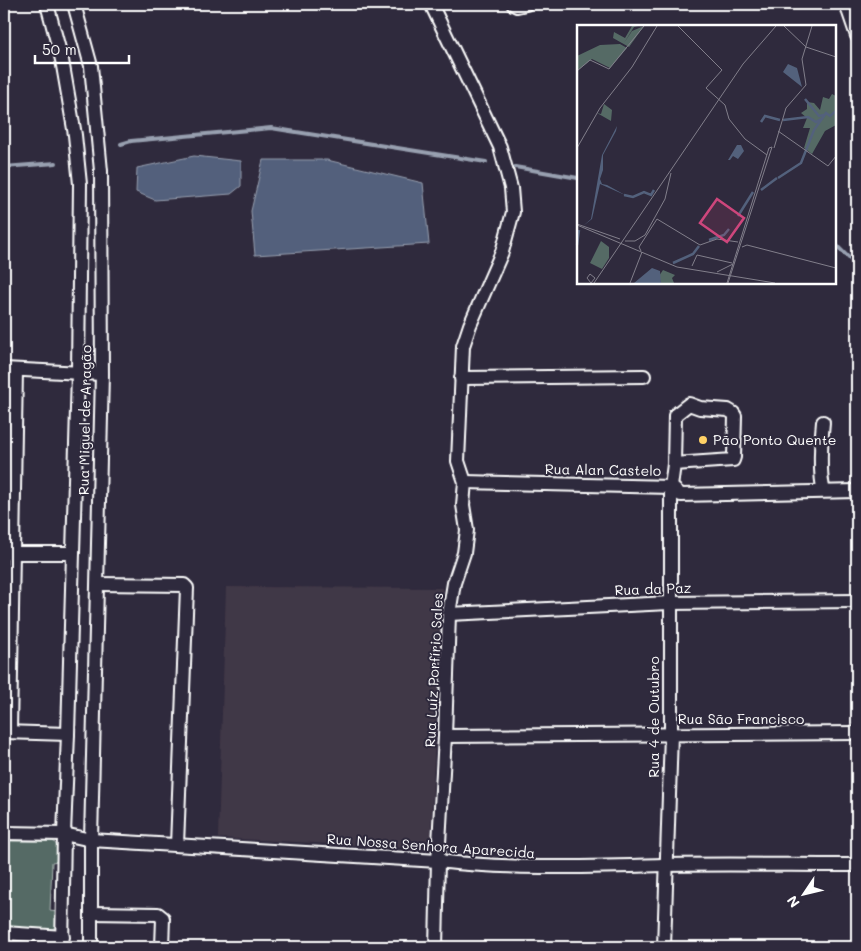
<svg xmlns="http://www.w3.org/2000/svg" width="861" height="951" font-family="Mali,sans-serif">
<style>
.built{fill:#413746}
.green{fill:#556a65;stroke:#aab4b2}
.water{fill:#53617c;stroke:#98a0b0}
.lines{fill:none;stroke-linecap:round;stroke-linejoin:round}
.stream{stroke:#98a0b0;stroke-width:4}
.minor-casing{stroke:#fff;stroke-width:16}
.minor{stroke:#2f2a3d;stroke-width:12}
.poi-dot{fill:#ffd166;stroke:#2f2a3d;stroke-width:2}
.labels{text-anchor:middle;stroke-width:4;stroke-linejoin:round;paint-order:stroke}
.street-label{font-size:14px;fill:#fff;stroke:#2f2a3d}
.poi-label{font-size:14px;fill:#fff;stroke:#2f2a3d;text-anchor:start}
.inset-river{fill:none;stroke:#53617c;stroke-width:2.5}
.inset-road{fill:none;stroke:#827f8b;stroke-width:1}
.view{fill:#ce467c;fill-opacity:0.15;stroke:#ce467c;stroke-width:2.5}
.inset-edge{fill:none;stroke:#fff;stroke-width:2.5}
</style>
<rect width="100%" height="100%" fill="#2f2a3d"/>
<filter id="ink" filterUnits="userSpaceOnUse"><feTurbulence type="fractalNoise" baseFrequency=".02" numOctaves="2"/><feDisplacementMap in="SourceGraphic" scale="10" xChannelSelector="R" yChannelSelector="G"/><feConvolveMatrix kernelMatrix="1 2 1 2 8 2 1 2 1" color-interpolation-filters="sRGB"/></filter>
<g filter="url(#ink)">
<path class="built" d="M226 587 442 588 430 849 218 838Z"/>
<path class="green" d="M4 841H53L60 849 58 861 52 862 50 911 58 912V923L50 932 4 931Z"/>
<g class="water">
<path d="M194 156 241 161V186L231 194 155 200 136 192 137 168Z"/>
<path d="M263 160H327L423 183 429 244 255 255 251 211Z"/>
</g>
<g class="lines">
<g class="stream">
<path d="M121 144 131 141 271 128 486 162"/>
<path d="M4 167 56 163"/>
<path d="M515 167 578 178"/>
<path d="M835 244 857 266"/>
</g>
<defs>
<g id="minor">
<path d="M47 4 62 60 75 135 80 184 78 372 68 734 64 834 62 947"/>
<path d="M74 4 91 66 101 171 102 374 91 840V947"/>
<path d="M431 4 500 147 511 188 513 212 502 252 470 325 463 346 458 461 465 482 463 505 467 530 464 553 454 583 449 614 445 736 438 861 436 947"/>
<path d="M513 4 517 6 526 4"/>
<path d="M846 4 857 36"/>
<path d="M4 369 102 374"/>
<path d="M461 378 644 376"/>
<path d="M823 422C821 439 819 476 824 491"/>
<path d="M465 482 671 487 681 495 857 491"/>
<path d="M4 553H73"/>
<path d="M98 584 184 585 187 588 177 845"/>
<path d="M449 614 669 603 857 601"/>
<path d="M4 732 68 734"/>
<path d="M10 732 16 370"/>
<path d="M445 736 857 733"/>
<path d="M4 833 64 834 91 840 438 861C512 870 588 867 663 865 727 864 792 865 857 865"/>
<path d="M91 913 158 914 163 918 162 947"/>
<path d="M4 933 63 937"/>
<path d="M7 947V933"/>
<path d="M664 947 671 734V487L674 464 675 415 689 404 700 408 728 410 733 413 735 416 734 457 733 460 674 464"/>
</g>
</defs>
<use href="#minor" class="minor-casing"/>
<use href="#minor" class="minor"/>
</g>
</g>
<circle class="poi-dot" cx="703" cy="440" r="5"/>
<g class="labels">
<g class="street-label">
<text transform="translate(85 420) rotate(-89)" y="5">Rua Miguel de Aragão</text>
<text transform="translate(603 470) rotate(1)" y="5">Rua Alan Castelo</text>
<text transform="translate(653 589) rotate(-2)" y="5">Rua da Paz</text>
<text transform="translate(434 670) rotate(-87)" y="5">Rua Luíz Porfírio Sales</text>
<text transform="translate(654 717) rotate(-90)" y="5">Rua 4 de Outubro</text>
<text x="741" y="724">Rua São Francisco</text>
<text transform="translate(431 846) rotate(4)" y="5">Rua Nossa Senhora Aparecida</text>
</g>
<g class="poi-label">
<text x="713" y="445">Pão Ponto Quente</text>
</g>
</g>
<g transform="translate(577 25)">
<rect width="259" height="259" fill="#2f2a3d"/>
<path d="M55 1H61L57 2 47 18 55 6 67 1 52 22 36 13 37 7 48 13ZM43 19 50 23 33 43 15 34 0 46V31L23 20ZM255 69 259 71V100L248 106 235 129 227 123 233 103H226L230 93 224 88 230 84V77L237 78 243 85 246 72 252 74ZM27 79 35 85 34 96 20 88 24 89ZM24 216 32 222V233L25 244 13 238ZM86 245 98 250 95 253 97 258H84L82 251Z" fill="#556a65"/>
<path d="M211 39 220 43 225 62 206 47ZM40 101 39 106 26 130V145L23 154 25 159 30 160 48 170 23 159 15 194 6 201 14 194 25 130ZM160 120H164L167 126 161 134 156 131 153 135H151ZM75 243 83 246 84 258H57Z" fill="#53617c"/>
<path class="inset-river" d="M228 74 242 91 247 90M206 95 231 92 239 97 244 94M184 97 188 91 203 95M201 153 224 138 237 105 249 88 253 91 259 86M184 165 200 153M47 170 56 172 67 167 74 170 77 165M161 191 176 167M132 215 147 210 152 204M0 220 2 205M96 238 116 229 122 221"/>
<path class="inset-road" d="M101 1 145 45 129 63 148 80 152 94 168 114 190 130M207 1 229 22 259 32M0 46 13 35 32 44 67 1M201 106 251 141 259 131M0 123 23 83 55 42 80 1M197 123 209 83 229 60 225 34 235 1M0 199 43 214M0 200 100 242 198 258M48 216H58L68 210 88 174 94 148M165 222 170 220 259 243M64 226 62 222 80 194 123 220 140 214 161 217M115 241 120 230 155 238M140 247 156 239M14 258 10 253 13 249 18 253 14 258M17 258 166 39 199 1M53 258 65 227M150 258 192 123 195 122 151 258"/>
<path class="view" d="M140 174 167 193 150 217 123 198Z"/>
<rect width="259" height="259" class="inset-edge"/>
</g>
<rect width="861" height="951" fill="none" stroke="#2f2a3d" stroke-width="20"/>
<rect x="10" y="10" width="841" height="931" fill="none" stroke="#fff" stroke-width="2" filter="url(#ink)"/>
<g transform="translate(804 894) rotate(235)" stroke="#2f2a3d" stroke-width="4" paint-order="stroke">
<path d="M0-4L9 19L0 12L-9 19Z" fill="#ffffff"/>
<text y="-8" font-size="14" font-weight="bold" text-anchor="middle" fill="#ffffff">N</text>
</g>
<path d="M35 55v8h94v-8" fill="none" stroke="#ffffff" stroke-width="2.5"/>
<text x="42" y="55" font-size="15" fill="#ffffff" stroke="#2f2a3d" stroke-width="4" paint-order="stroke">50 m</text>
</svg>
